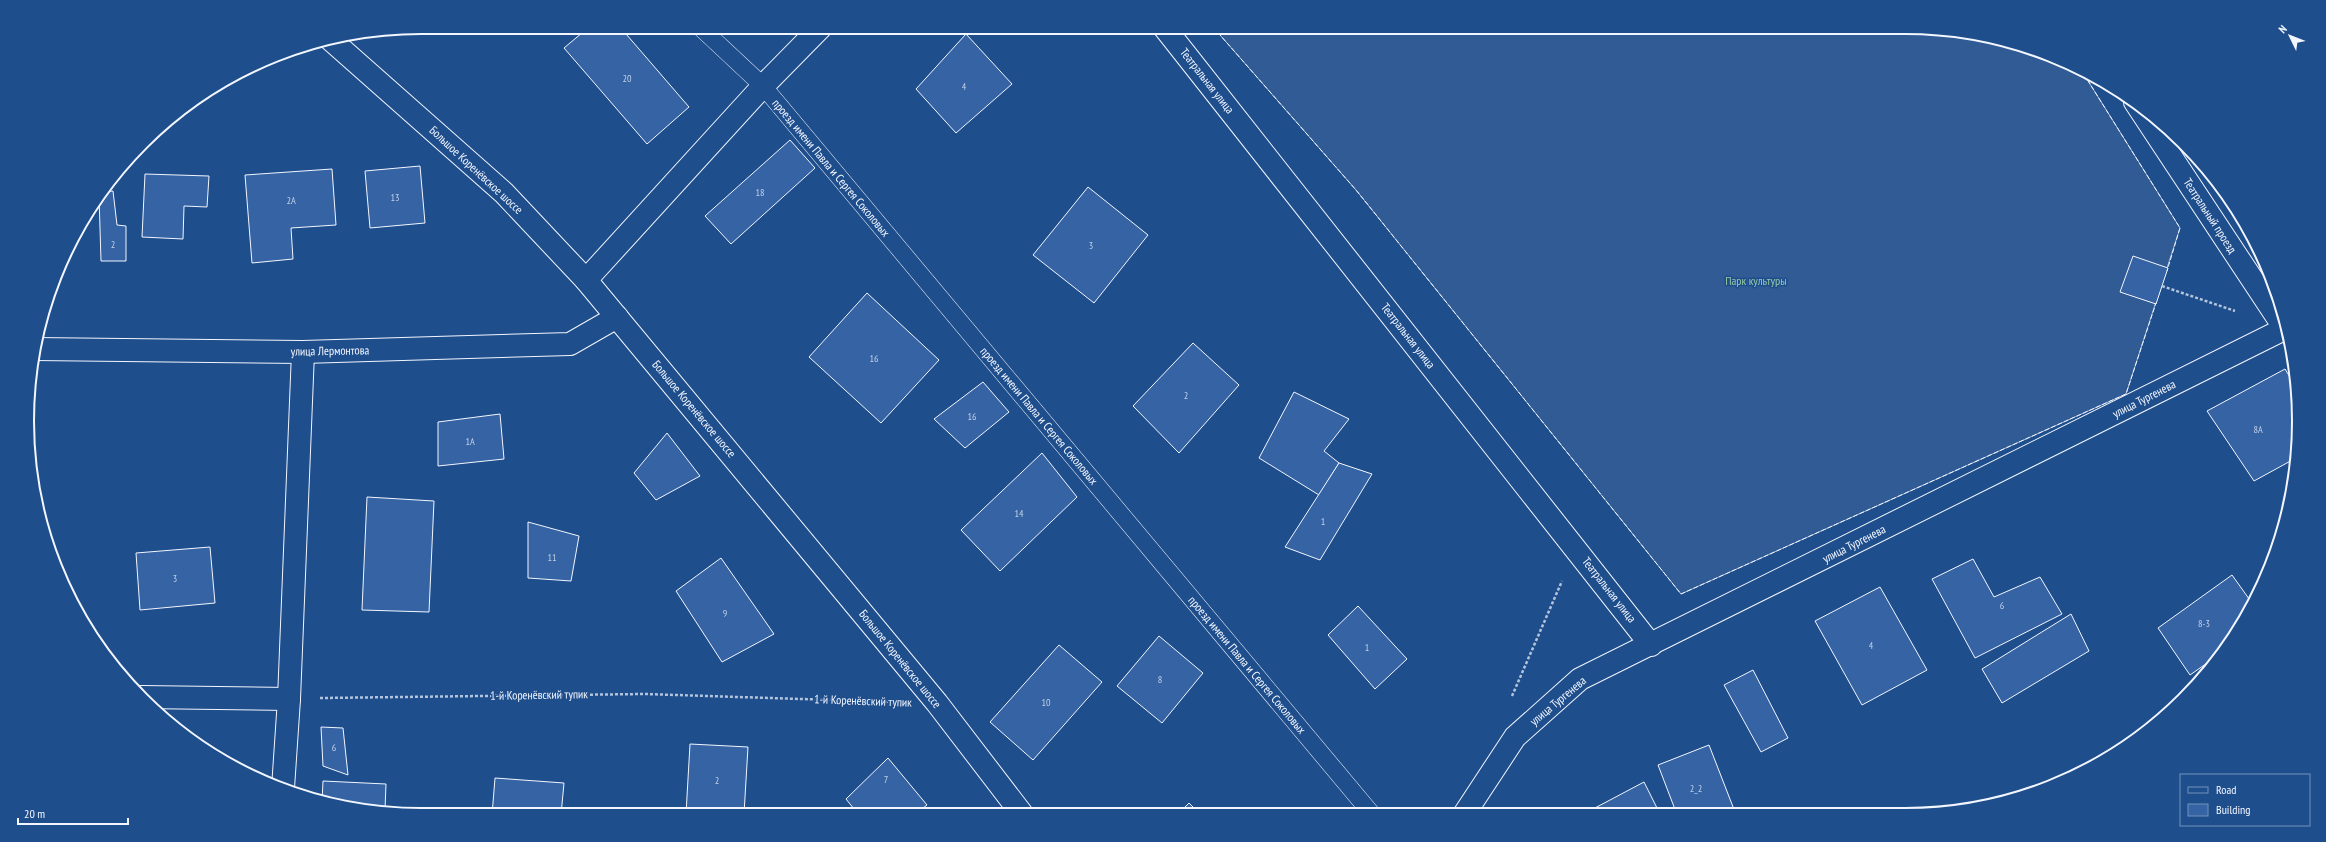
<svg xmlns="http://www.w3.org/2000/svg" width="2326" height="842" font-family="'PT Sans Narrow',sans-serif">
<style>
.built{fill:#305b95;stroke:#a8bbd7}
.building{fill:#3563a3;stroke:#f2f6ff}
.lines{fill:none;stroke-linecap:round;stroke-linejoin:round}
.service-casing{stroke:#f2f6ff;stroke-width:18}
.minor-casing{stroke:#f2f6ff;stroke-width:24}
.secondary-casing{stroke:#f2f6ff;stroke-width:24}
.path{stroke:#b3c4dc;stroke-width:2.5;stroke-dasharray:3 2;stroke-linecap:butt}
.service{stroke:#1f4e8c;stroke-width:17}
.minor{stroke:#1f4e8c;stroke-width:22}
.secondary{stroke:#1f4e8c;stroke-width:22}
.fence{stroke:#f2f6ff;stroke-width:1;stroke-dasharray:5 2;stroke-linecap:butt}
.labels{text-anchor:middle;stroke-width:3;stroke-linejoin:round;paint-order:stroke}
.number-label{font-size:10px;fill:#c3d1e8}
.street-label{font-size:12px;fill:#f2f6ff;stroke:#1f4e8c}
.park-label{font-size:12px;fill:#97c8a6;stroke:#1f4e8c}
.rim{fill:none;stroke:#f2f6ff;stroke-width:2}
</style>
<rect width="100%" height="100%" fill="#1f4e8c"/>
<path class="built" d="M1213 27H1905L2007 40 2080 68 2180 228 2126 394 1681 594 1356 190Z"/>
<g class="building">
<path d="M589 27H620L689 107 647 144 564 48Z"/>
<path d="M966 34 1012 84 956 133 916 89Z"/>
<path d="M790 140 815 168 731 244 705 216Z"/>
<path d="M420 166 425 223 370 228 365 171Z"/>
<path d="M332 169 336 225 291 228 293 259 252 263 245 175Z"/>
<path d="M145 174 209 176 207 207 184 206 183 239 142 237Z"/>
<path d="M1088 187 1148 235 1094 303 1033 255Z"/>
<path d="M113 191 117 225 126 226V261H101L99 196 102 192Z"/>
<path d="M2133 256 2168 268 2156 304 2120 292Z"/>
<path d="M867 293 939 360 881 423 809 357Z"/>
<path d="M1193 343 1239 385 1179 453 1133 406Z"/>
<path d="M2285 369 2296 387 2298 447 2296 458 2254 481 2207 411Z"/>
<path d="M983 382 1009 412 965 448 934 419Z"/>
<path d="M1294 392 1349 419 1324 451 1339 463 1319 495 1259 458Z"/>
<path d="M500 414 504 459 438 466V422Z"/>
<path d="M667 433 700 476 656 500 634 473Z"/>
<path d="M1042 453 1077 497 1000 571 961 530Z"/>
<path d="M1339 463 1372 474 1320 560 1285 547Z"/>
<path d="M367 497 434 501 429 612 362 610Z"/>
<path d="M528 522 579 536 571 581 528 578Z"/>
<path d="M210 547 215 603 140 610 136 553Z"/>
<path d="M721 558 774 634 722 662 676 591Z"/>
<path d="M1973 559 1994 597 2040 577 2062 614 1975 658 1932 579Z"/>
<path d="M2232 575 2252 603 2246 618 2220 654 2190 675 2158 628Z"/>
<path d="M1880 587 1927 670 1862 705 1815 621Z"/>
<path d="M1358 606 1407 659 1375 689 1328 635Z"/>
<path d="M2071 614 2089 651 2002 703 1982 669Z"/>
<path d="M1159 636 1203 673 1162 723 1117 686Z"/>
<path d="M1059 645 1102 682 1033 760 990 722Z"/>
<path d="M1753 670 1788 738 1761 752 1724 685Z"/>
<path d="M321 727 343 728 348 775 323 766Z"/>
<path d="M690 744 748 747 744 814H686Z"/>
<path d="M1709 745 1735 812H1676L1658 765Z"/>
<path d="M888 758 927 805 915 814H858L846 799Z"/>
<path d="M495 778 564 783 561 815H492Z"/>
<path d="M323 781 386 784 385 810 322 802Z"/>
<path d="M1644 782 1659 812H1595L1593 809Z"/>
<path d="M1189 803 1199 813H1179Z"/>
</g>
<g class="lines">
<defs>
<path id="service" d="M700 27 763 86 1371 813"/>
<g id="minor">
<path d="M1164 27 1651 645"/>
<path d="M2135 102 2285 329"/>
<path d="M586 280 763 86 821 27"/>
<path d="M35 349 303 352 570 344 617 317"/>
<path d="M141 697 289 699"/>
<path d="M283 788 289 699 303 352"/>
<path d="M1465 813 1515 737 1580 679 2286 328"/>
</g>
<path id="secondary" d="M330 39 504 193 586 280 937 703 1022 814"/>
</defs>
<use href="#service" class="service-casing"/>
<use href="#minor" class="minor-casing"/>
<use href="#secondary" class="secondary-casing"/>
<g class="path">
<path d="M2162 286 2235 311"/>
<path d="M1512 696 1562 581"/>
<path d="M320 698 645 694 895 702"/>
</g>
<use href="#service" class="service"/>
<use href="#minor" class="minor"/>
<use href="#secondary" class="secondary"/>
<g class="fence">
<path d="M1213 27 1356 190 1681 594 2126 394 2156 303"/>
<path d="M2080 68 2180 228 2167 271"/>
</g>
</g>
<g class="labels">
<g class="number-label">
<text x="627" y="82">20</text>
<text x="964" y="90">4</text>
<text x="760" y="196">18</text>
<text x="395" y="201">13</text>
<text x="291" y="204">2А</text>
<text x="113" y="248">2</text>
<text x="1091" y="249">3</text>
<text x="874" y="362">16</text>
<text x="1186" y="399">2</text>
<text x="972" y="420">16</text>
<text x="2258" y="433">8А</text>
<text x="470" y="445">1А</text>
<text x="1019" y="517">14</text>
<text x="1323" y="525">1</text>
<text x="552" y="561">11</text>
<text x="175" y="582">3</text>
<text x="2002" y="609">6</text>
<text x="725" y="617">9</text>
<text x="2204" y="627">8-3</text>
<text x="1871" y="649">4</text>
<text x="1367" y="651">1</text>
<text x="1160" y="683">8</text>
<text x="1046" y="706">10</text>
<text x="334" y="751">6</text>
<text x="886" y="783">7</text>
<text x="717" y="784">2</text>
<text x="1696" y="792">2_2</text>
</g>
<g class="street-label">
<text transform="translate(1207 81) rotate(52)" y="4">Театральная улица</text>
<text transform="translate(831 168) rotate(50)" y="4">проезд имени Павла и Сергея Соколовых</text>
<text transform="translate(476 170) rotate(43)" y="4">Большое Коренёвское шоссе</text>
<text transform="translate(2210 216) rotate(57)" y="4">Театральный проезд</text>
<text transform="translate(1408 336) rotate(52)" y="4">Театральная улица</text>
<text transform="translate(330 351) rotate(-1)" y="4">улица Лермонтова</text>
<text transform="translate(2144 399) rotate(-27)" y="4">улица Тургенева</text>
<text transform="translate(694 409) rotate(50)" y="4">Большое Коренёвское шоссе</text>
<text transform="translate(1039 416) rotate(50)" y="4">проезд имени Павла и Сергея Соколовых</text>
<text transform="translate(1854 544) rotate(-27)" y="4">улица Тургенева</text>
<text transform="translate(1609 590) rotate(52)" y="4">Театральная улица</text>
<text transform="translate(900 659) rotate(51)" y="4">Большое Коренёвское шоссе</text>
<text transform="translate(1247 665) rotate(50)" y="4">проезд имени Павла и Сергея Соколовых</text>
<text transform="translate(539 695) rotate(-1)" y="4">1-й Коренёвский тупик</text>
<text transform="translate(863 701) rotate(2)" y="4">1-й Коренёвский тупик</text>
<text transform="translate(1558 701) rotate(-40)" y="4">улица Тургенева</text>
</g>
<g class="park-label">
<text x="1756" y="285">Парк культуры</text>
</g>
</g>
<path d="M0 0H2326V842H0ZM421 34H1905A387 387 0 0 1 2292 421V421A387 387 0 0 1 1905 808H421A387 387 0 0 1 34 421V421A387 387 0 0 1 421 34Z" fill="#1f4e8c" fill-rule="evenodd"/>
<path class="rim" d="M421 34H1905A387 387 0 0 1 2292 421V421A387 387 0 0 1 1905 808H421A387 387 0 0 1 34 421V421A387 387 0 0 1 421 34Z"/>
<rect x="2180" y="774" width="130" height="52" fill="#1f4e8c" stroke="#7391ba"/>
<rect x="2188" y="787" width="20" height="6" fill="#1f4e8c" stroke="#7391ba"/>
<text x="2216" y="794" font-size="12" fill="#f2f6ff">Road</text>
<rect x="2188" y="804" width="20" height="12" fill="#3563a3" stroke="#7391ba"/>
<text x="2216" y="814" font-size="12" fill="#f2f6ff">Building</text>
<g transform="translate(2290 36) rotate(313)" stroke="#1f4e8c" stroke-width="3" paint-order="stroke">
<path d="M0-3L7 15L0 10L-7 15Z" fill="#f2f6ff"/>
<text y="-6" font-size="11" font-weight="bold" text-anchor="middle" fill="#f2f6ff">N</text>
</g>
<path d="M18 818v6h110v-6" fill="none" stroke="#f2f6ff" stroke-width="2"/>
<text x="24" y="818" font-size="12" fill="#f2f6ff" stroke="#1f4e8c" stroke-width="3" paint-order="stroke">20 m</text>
</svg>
